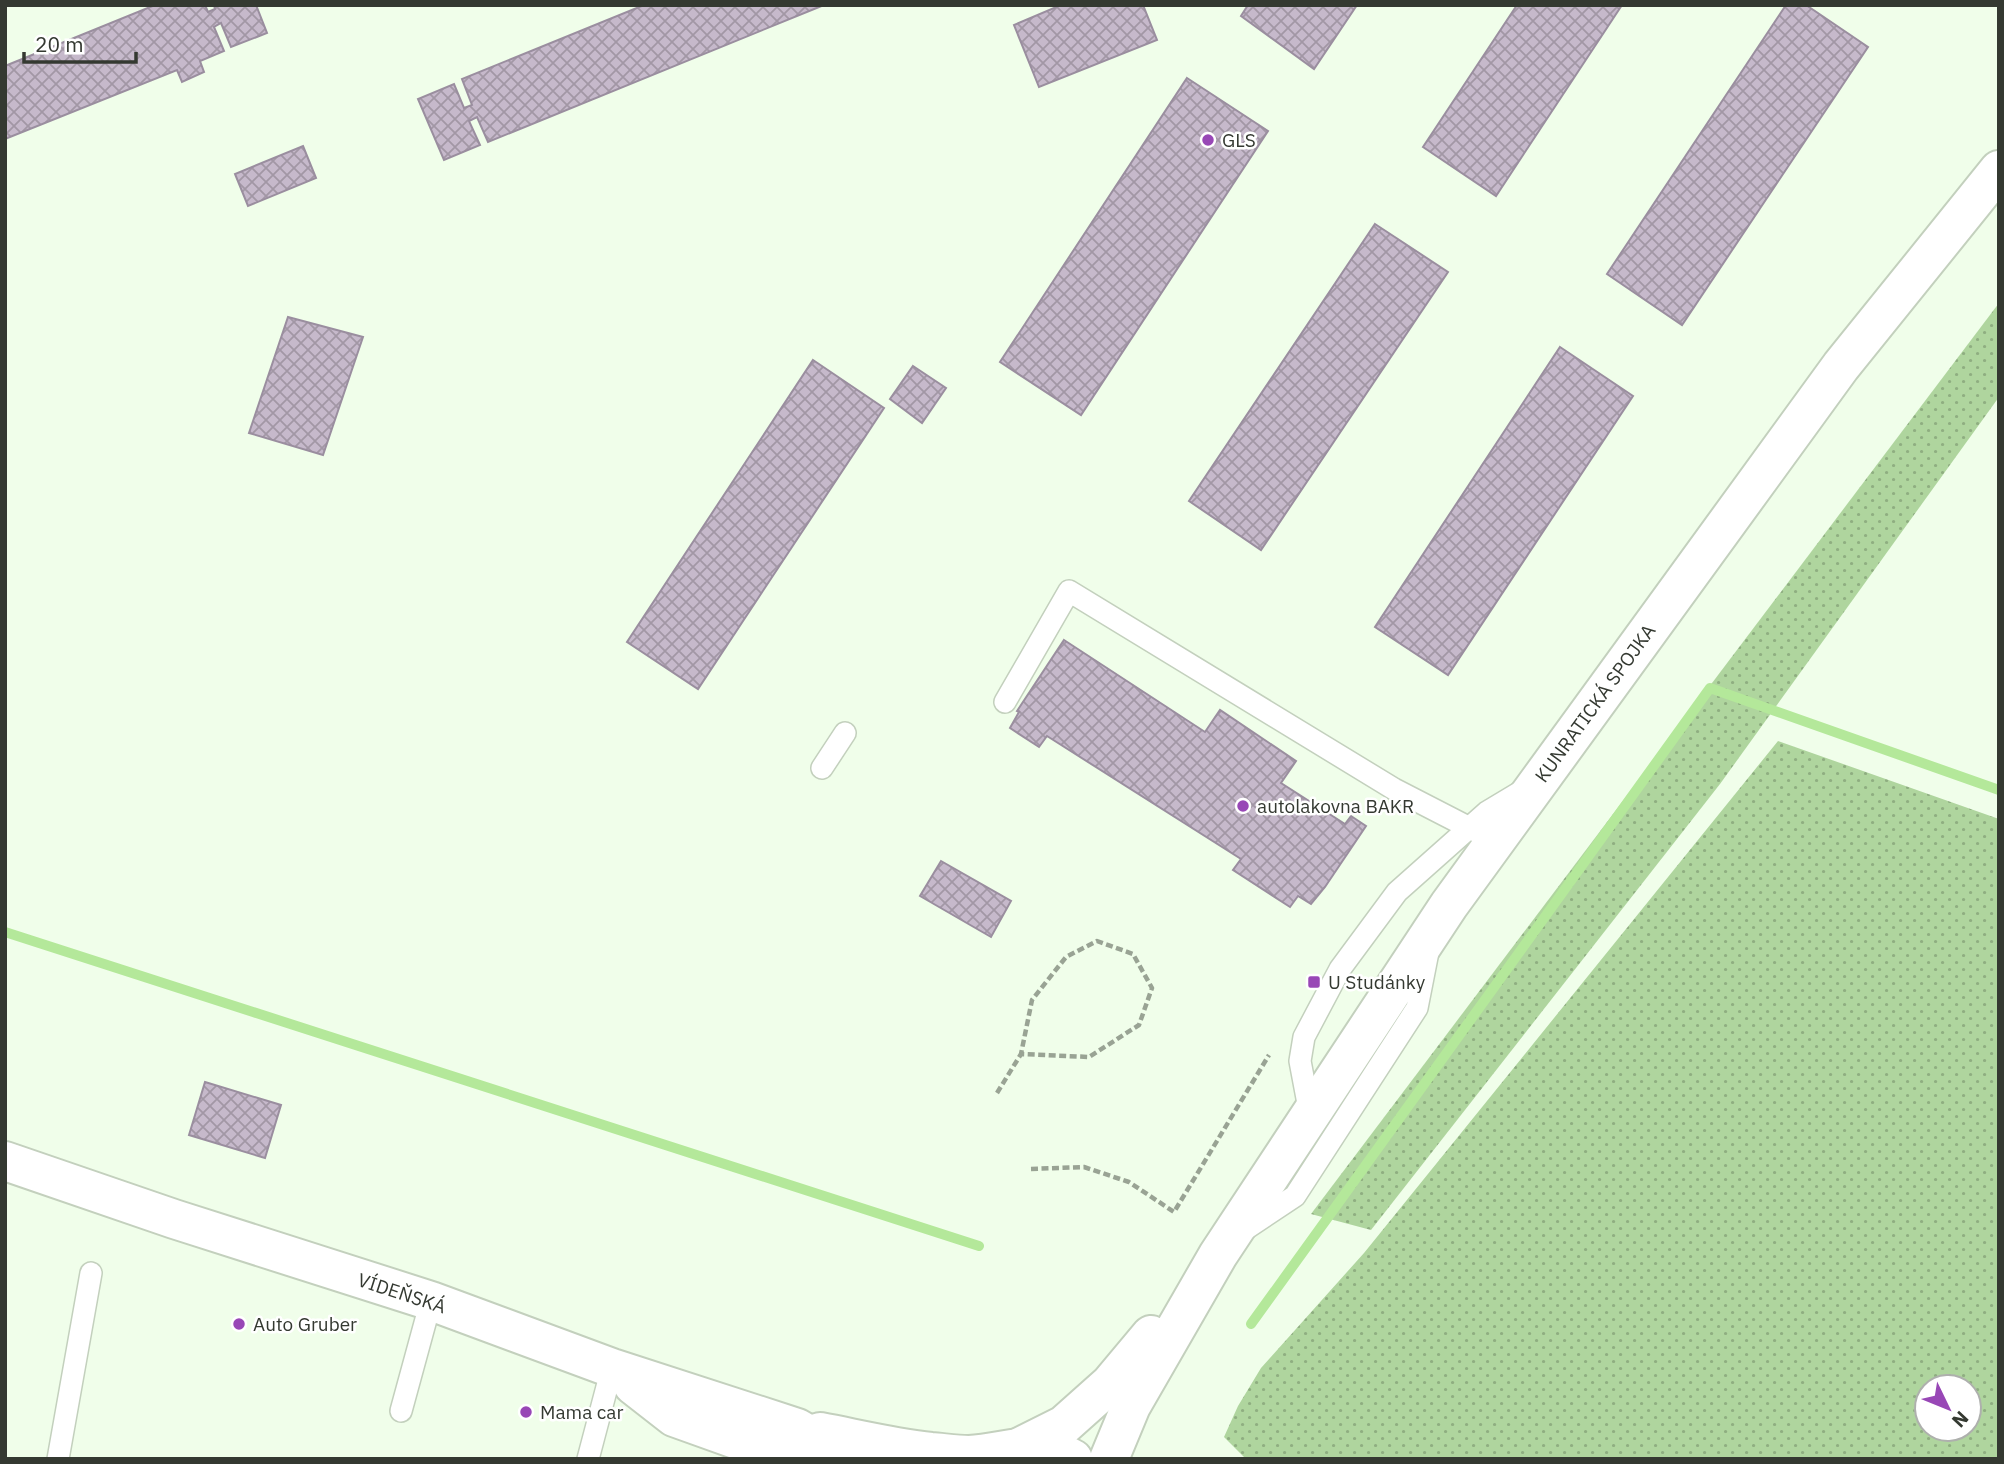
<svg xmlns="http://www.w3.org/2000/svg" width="2004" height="1464" font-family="'IBM Plex Sans',sans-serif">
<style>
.grass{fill:url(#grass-dots);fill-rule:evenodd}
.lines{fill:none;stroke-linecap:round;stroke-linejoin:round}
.stream{stroke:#b4e89a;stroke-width:10}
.building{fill:url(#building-cross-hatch);stroke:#9a8e9f;stroke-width:2}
.lane-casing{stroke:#c3d0bd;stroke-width:24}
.secondary-casing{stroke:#c3d0bd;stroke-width:42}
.path{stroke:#99a394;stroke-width:4.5;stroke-dasharray:7 3.5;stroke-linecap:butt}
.lane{stroke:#fff;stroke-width:21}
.secondary{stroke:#fff;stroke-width:38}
.poi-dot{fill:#9847b6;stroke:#fff;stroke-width:2.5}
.labels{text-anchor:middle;stroke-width:5;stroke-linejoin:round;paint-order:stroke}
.poi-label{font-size:19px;fill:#343931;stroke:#fff;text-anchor:start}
.street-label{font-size:19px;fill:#343931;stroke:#fff}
</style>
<defs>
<pattern id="grass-dots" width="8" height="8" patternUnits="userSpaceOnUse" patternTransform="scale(1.75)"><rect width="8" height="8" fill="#afd59e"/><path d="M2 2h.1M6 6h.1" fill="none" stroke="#8fae81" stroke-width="1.8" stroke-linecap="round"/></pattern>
<pattern id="building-cross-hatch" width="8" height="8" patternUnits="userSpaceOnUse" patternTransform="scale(1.75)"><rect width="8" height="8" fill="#c6b9cb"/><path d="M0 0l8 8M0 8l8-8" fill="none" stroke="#a297a5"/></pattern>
</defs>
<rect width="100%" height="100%" fill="#f0feea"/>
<g class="grass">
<path d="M1999 303V397L1720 784 1371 1230 1311 1214Z"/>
<path d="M1778 741 1999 819V1459H1246L1224 1437 1238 1406 1261 1368 1364 1253ZM1927 1387H1969V1429H1927Z"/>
</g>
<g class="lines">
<g class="stream">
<path d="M5 932 979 1246"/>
<path d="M1251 1324 1710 688 1999 790"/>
</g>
</g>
<g class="building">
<path d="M155 5H205L208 12 215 9 214 5H256L267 33 231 47 221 23 214 27 224 51 200 61 204 72 182 82 177 70 5 139V66Z"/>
<path d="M644 5H824L488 142 477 117 469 121 480 145 444 160 418 99 454 84 464 108 472 105 462 79Z"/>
<path d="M1061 5H1143L1157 40 1039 87 1014 25Z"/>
<path d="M1248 5H1357L1314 69 1241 16Z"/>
<path d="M1517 5H1622L1496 196 1423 147Z"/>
<path d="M1786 5H1806L1868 47 1682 325 1607 274Z"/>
<path d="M1187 78 1268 131 1081 415 1000 362Z"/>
<path d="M303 146 316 178 248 206 235 174Z"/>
<path d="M1375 224 1448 272 1261 550 1189 501Z"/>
<path d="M288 317 363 337 323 455 249 433Z"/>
<path d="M1560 347 1633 396 1448 675 1375 627Z"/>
<path d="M813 360 884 408 698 689 627 642Z"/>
<path d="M913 366 946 388 922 423 890 399Z"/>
<path d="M1064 640 1205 732 1220 710 1296 761 1281 783 1345 824 1351 816 1366 826 1325 887 1311 904 1298 896 1290 907 1233 870 1241 859 1047 736 1039 747 1010 728 1019 712 1017 711Z"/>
<path d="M941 861 1011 901 991 937 920 896Z"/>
<path d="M205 1082 281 1105 265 1158 189 1135Z"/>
</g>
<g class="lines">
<defs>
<g id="lane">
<path d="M1005 702 1069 591 1394 789 1495 841"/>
<path d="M822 768 845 733"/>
<path d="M1310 1114 1300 1061 1304 1037 1340 969 1397 892 1487 812 1522 791"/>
<path d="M1244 1230 1295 1196 1417 1008 1428 952"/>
<path d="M401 1411 431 1301"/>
<path d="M58 1459 91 1273"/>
<path d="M588 1459 612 1368"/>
</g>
<g id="secondary">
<path d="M5 1161 174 1219 431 1301 612 1368 785 1424 797 1428 851 1459"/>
<path d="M633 1385 674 1417 791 1459"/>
<path d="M820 1432C857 1439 894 1448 931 1452 944 1453 957 1455 969 1455 1009 1453 1036 1436 1073 1459"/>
<path d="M1020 1447 1064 1425 1110 1384 1151 1335"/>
<path d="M1109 1459 1131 1406 1218 1255 1449 905 1841 366 1999 170"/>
</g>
</defs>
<use href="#lane" class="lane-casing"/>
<use href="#secondary" class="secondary-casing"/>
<g class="path">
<path d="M997 1093 1021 1054 1089 1057 1139 1025 1152 988 1133 954 1097 941 1066 957 1032 1000 1021 1054"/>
<path d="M1031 1169 1084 1167 1129 1182 1174 1212 1269 1055"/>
</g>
<use href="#lane" class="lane"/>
<use href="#secondary" class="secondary"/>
</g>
<g class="poi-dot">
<circle cx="1208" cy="140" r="7"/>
<circle cx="1243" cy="806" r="7"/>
<rect x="1307" y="975" width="14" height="14" rx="3.5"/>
<circle cx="239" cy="1324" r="7"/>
<circle cx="526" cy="1412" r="7"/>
</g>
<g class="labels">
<g class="poi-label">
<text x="1222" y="147">GLS</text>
<text x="1257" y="813">autolakovna BAKR</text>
<text x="1328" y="989">U Studánky</text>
<text x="253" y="1331">Auto Gruber</text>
<text x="540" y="1419">Mama car</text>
</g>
<g class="street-label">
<text transform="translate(1595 703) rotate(-54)" y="7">KUNRATICKÁ SPOJKA</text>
<text transform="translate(402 1293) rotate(18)" y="7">VÍDEŇSKÁ</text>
</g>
</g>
<rect width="2004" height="1464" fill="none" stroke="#343931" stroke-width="14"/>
<g transform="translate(1948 1408) rotate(133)"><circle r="33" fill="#ffffff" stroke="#aeb0ad" stroke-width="2"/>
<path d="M0-5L12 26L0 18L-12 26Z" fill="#9847b6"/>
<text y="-10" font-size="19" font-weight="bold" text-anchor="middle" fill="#343931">N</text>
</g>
<path d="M24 52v10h112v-10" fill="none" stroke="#343931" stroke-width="3.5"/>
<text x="35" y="52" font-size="21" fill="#343931" stroke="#ffffff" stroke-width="5" paint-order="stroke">20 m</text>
</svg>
